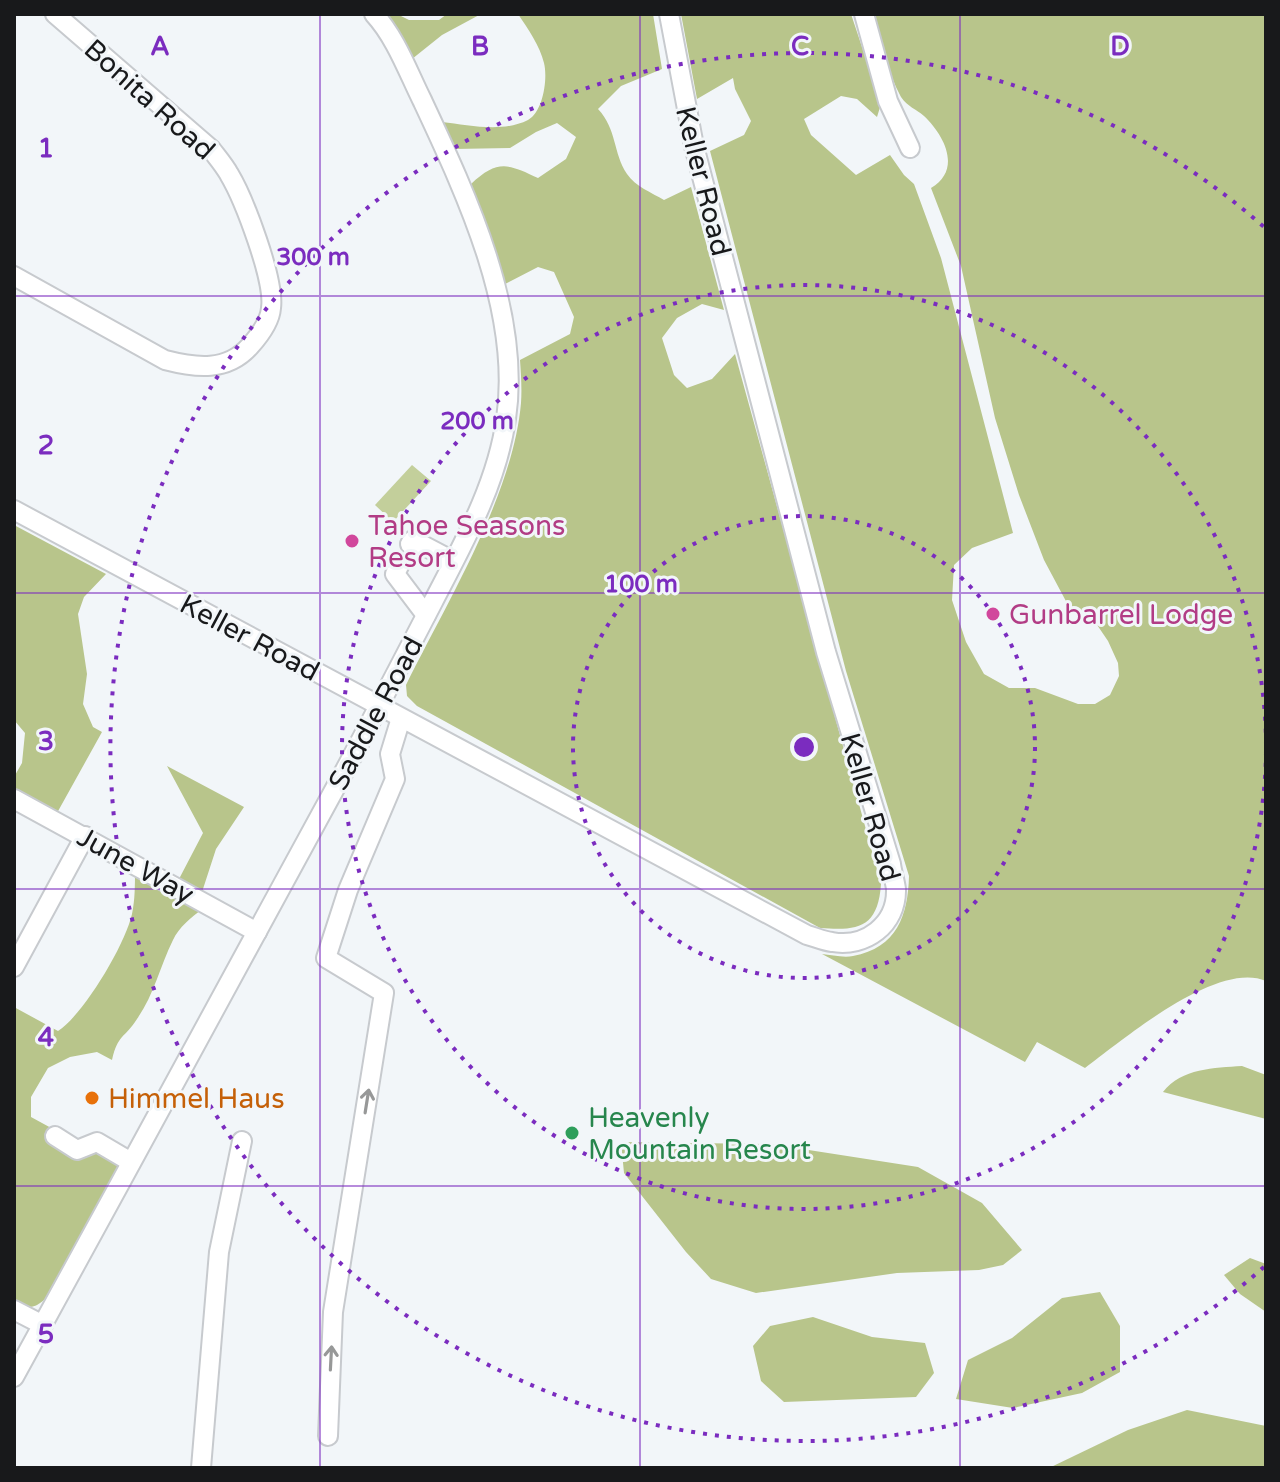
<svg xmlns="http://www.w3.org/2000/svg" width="1280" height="1482" font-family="'Varela Round',sans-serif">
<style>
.green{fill:#c3cf9b}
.forest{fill:#b8c58b}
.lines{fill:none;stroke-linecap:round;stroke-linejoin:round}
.minor-casing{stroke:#c7cace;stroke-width:22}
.minor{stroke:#fff;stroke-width:18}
.oneway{stroke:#979898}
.grid{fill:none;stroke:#7b2cbf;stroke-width:2;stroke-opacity:0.55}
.ring{fill:none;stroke:#7b2cbf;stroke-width:4;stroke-dasharray:4 8}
.hotel-dot{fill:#d1479c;stroke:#f2f6f9;stroke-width:3}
.food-dot{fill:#e8710a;stroke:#f2f6f9;stroke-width:3}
.leisure-dot{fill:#2e9e5b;stroke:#f2f6f9;stroke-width:3}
.labels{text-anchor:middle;stroke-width:6;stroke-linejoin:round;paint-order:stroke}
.street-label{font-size:28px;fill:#18191b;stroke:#f2f6f9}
.hotel-label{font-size:28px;fill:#b23c85;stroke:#f2f6f9;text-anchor:start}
.food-label{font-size:28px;fill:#c56008;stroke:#f2f6f9;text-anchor:start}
.leisure-label{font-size:28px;fill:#27864d;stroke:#f2f6f9;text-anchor:start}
.grid-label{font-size:26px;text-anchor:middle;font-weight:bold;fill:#7b2cbf;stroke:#f2f6f9;stroke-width:6;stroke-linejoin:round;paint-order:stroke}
.centre{fill:#7b2cbf;stroke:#f2f6f9;stroke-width:4}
.ring-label{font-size:24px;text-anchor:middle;font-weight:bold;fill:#7b2cbf;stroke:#f2f6f9;stroke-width:6;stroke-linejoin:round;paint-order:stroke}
</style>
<rect width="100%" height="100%" fill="#f2f6f9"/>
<path class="green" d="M412 465 431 481 393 522 375 505Z"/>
<g class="forest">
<path d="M385 14H397L409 20H439L447 14H481L442 35 412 59Z"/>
<path d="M518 14H653L662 69 621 86 598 109C617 129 613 153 627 174 635 186 652 193 664 200L691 187 724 310 702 304 677 318 662 338 674 375 687 388 712 379 735 354 881 884C878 928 858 931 820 928L417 706 407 696 406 685C447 602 513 495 521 403 522 389 521 374 520 360L570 334 574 317 554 272 538 267 505 284 471 184C497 160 507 163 538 178L566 159 576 137 557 123 536 132 510 148 454 149 442 122C469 125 502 133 528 120 543 112 548 79 544 63 540 46 528 29 518 14Z"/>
<path d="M681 14H851L881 104 877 117 857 99 841 96 804 119 811 135 856 175 890 155 904 175 914 184 941 258 1013 533 972 548 954 565 952 600 966 642 984 674 1009 688H1035L1078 704H1095L1110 695 1119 676 1118 663 1108 641 1091 616 1068 605 1044 560 1019 495 995 418 961 266 931 188C962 170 945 136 924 116 916 109 908 107 901 97 887 72 882 41 875 14H1266V981C1217 960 1124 1039 1085 1068L1037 1042 1025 1062 822 954C831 955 844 958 853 956 897 948 908 915 909 876L846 671 710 151 744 135 751 121 735 89 733 78 697 99Z"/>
<path d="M14 525 106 574 84 597 78 614 87 674 83 704 93 727 102 732 57 813 14 790V777L22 763 25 733 14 720Z"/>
<path d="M167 766 244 807 216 849 202 892 179 879 203 833Z"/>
<path d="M135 870 202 909C191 918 179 927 173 940 160 966 154 995 137 1019 124 1039 118 1034 112 1060L97 1052 70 1057 48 1068 31 1097V1117L119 1165 45 1299C33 1310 28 1308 14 1301V1007L58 1031C84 1014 125 945 132 914 135 900 135 885 135 870Z"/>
<path d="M1242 1066 1266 1075V1119L1163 1092C1182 1068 1214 1068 1242 1066Z"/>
<path d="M621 1142 770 1144 918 1167 982 1203 1022 1250 1003 1265 979 1270 897 1273 756 1293 711 1279 686 1252 624 1173Z"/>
<path d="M1250 1258 1266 1264V1312L1240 1294 1224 1275Z"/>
<path d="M1100 1292 1120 1326V1372L1082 1393 1013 1408 956 1399 968 1360 1012 1338 1062 1298Z"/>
<path d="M813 1317 872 1337 925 1343 934 1373 916 1397 784 1402 761 1381 753 1346 770 1326Z"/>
<path d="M1187 1410 1266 1426V1468H1049L1128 1430Z"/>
</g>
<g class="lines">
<defs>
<g id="minor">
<path d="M864 14 888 101 910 148"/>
<path d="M14 276 165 360C196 368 227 372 250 346 259 336 270 322 271 308 275 280 244 199 229 174 224 165 217 157 211 149L55 14"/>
<path d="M14 510 807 935C815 937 823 941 832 942 865 948 897 925 896 889 895 881 892 872 891 864L826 652 694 146 669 14"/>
<path d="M410 544 413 540 453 561"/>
<path d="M400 564 395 574 426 615"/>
<path d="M14 799 257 932"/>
<path d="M14 967 85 836"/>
<path d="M55 1136 77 1150 97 1142 131 1162"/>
<path d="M14 1310 43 1325"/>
<path d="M14 1377C125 1175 235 972 345 770 375 714 404 658 433 602 463 544 497 484 506 419 522 312 466 194 422 100 408 72 396 38 374 14"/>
<path d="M328 1436 333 1312 384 993 326 958 348 890 395 779 390 754 401 718"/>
<path d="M201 1468 219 1252 242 1141"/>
</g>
</defs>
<use href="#minor" class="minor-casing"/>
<use href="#minor" class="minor"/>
</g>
<defs><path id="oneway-shaft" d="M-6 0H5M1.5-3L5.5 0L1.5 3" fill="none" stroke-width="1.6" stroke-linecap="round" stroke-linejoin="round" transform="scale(2)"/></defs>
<g class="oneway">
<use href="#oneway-shaft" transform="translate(367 1101) rotate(-81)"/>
<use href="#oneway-shaft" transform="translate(331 1358) rotate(-87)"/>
</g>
<path class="grid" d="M320 14V1468M640 14V1468M960 14V1468M14 296H1266M14 593H1266M14 889H1266M14 1186H1266"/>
<g class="ring">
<circle cx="804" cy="747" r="231"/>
<path d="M1266 751A462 462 0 1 1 1266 743"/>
<path d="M1264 1267A694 694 0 1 1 1264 227"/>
</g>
<g class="hotel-dot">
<circle cx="352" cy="541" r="8"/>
<circle cx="993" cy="614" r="8"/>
</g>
<circle class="food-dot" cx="92" cy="1098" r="8"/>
<circle class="leisure-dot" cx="572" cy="1133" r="8"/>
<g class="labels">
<g class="street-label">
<text transform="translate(150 99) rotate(42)" y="10">Bonita Road</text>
<text transform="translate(704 181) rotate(76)" y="10">Keller Road</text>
<text transform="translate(250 637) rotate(28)" y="10">Keller Road</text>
<text transform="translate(375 713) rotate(-62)" y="10">Saddle Road</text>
<text transform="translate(871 807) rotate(74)" y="10">Keller Road</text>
<text transform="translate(136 865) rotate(29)" y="10">June Way</text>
</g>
<g class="hotel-label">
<text x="368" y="535">Tahoe Seasons<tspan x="368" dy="32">Resort</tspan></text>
<text x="1009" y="624">Gunbarrel Lodge</text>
</g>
<g class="food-label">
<text x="108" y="1108">Himmel Haus</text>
</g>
<g class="leisure-label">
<text x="588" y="1127">Heavenly<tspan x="588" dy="32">Mountain Resort</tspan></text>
</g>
</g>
<g class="grid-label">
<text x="160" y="55">A</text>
<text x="480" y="55">B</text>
<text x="800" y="55">C</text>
<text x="1120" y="55">D</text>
<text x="46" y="157">1</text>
<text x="46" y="454">2</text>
<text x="46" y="750">3</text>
<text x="46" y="1046">4</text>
<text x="46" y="1343">5</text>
</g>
<circle cx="804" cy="747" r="12" class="centre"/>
<g class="ring-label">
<text x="313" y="265">300 m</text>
<text x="477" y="429">200 m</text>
<text x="641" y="592">100 m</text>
</g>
<rect width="1280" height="1482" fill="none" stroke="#18191b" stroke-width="32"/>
</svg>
